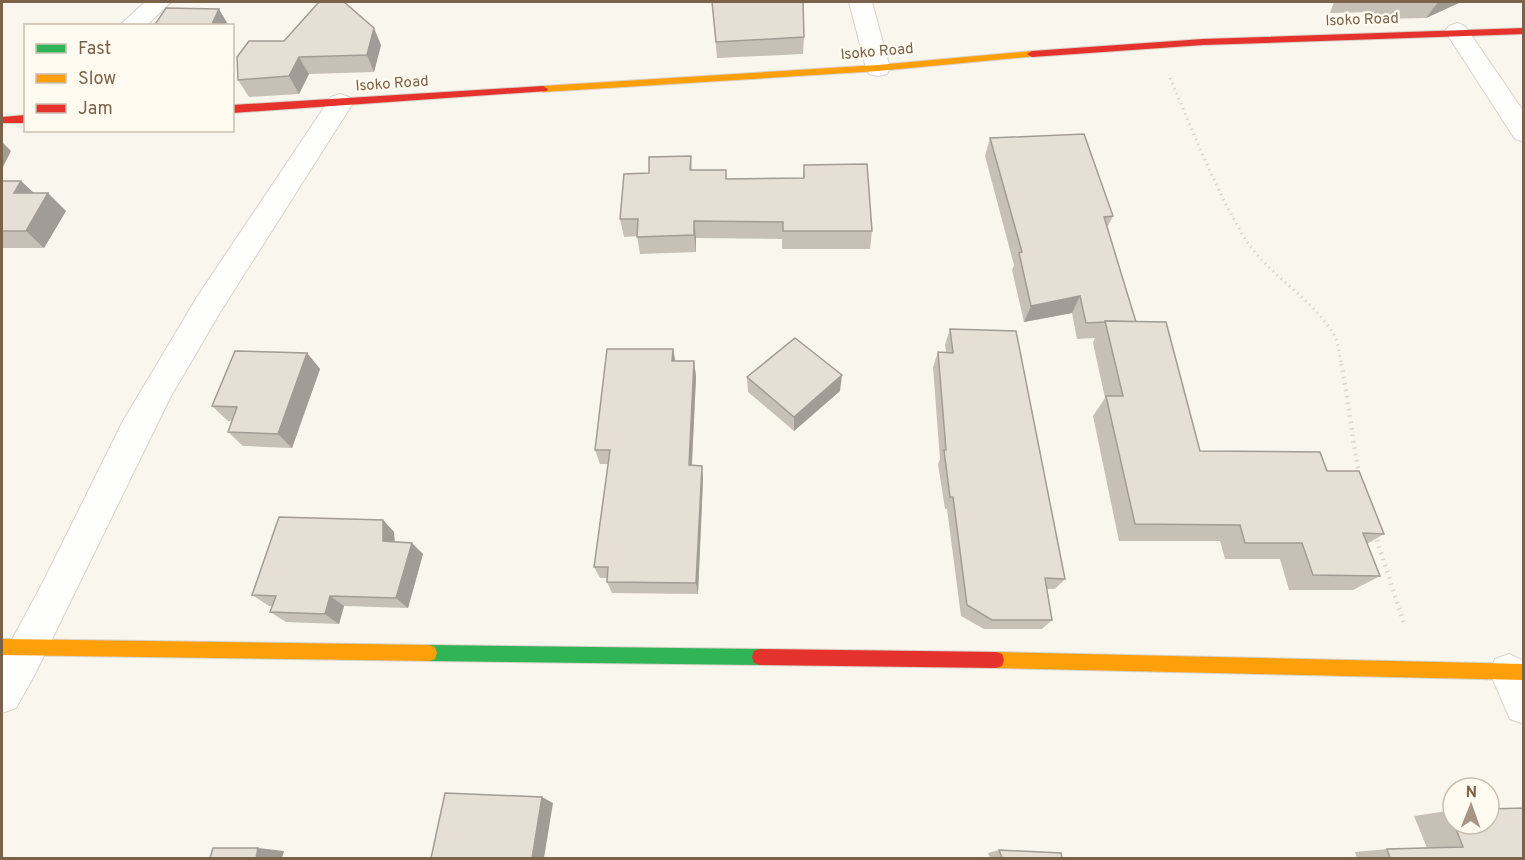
<svg xmlns="http://www.w3.org/2000/svg" width="1525" height="860" font-family="Overpass,sans-serif">
<style>
.lines{fill:none;stroke-linecap:round;stroke-linejoin:round}
.street-casing{stroke:#d9d3cc;stroke-width:2}
.fast-casing{stroke:#d8d2c8;stroke-width:2}
.slow-casing{stroke:#d8d2c8;stroke-width:2}
.jam-casing{stroke:#d8d2c8;stroke-width:2}
.path-far1{stroke:#dcd6ce;stroke-width:3;stroke-dasharray:1.5 4;stroke-linecap:butt}
.path{stroke:#dcd6ce;stroke-width:4.5;stroke-dasharray:1.5 5;stroke-linecap:butt}
.street{fill:#fefefc;fill-rule:evenodd}
.fast{fill:#30b455;fill-rule:evenodd}
.slow{fill:#ff9f0a;fill-rule:evenodd}
.jam{fill:#e5322d;fill-rule:evenodd}
.wall{fill:#c6c0b7}
.shaded-wall{fill:#a19c95}
.building{fill:#e6dfd5;stroke:#a19c95;stroke-width:1.5}
.labels{text-anchor:middle;stroke-width:4.5;stroke-linejoin:round;paint-order:stroke}
.far-street-label{font-size:15px;fill:#7c6249;stroke:#fffbf1}
</style>
<rect width="100%" height="100%" fill="#f9f6ee"/>
<g class="lines">
<defs>
<g id="street">
<path d="M145 2H171L146 26H119Z"/>
<path d="M849 2H872L890 68 887 74 878 76 869 74 866 68Z"/>
<path d="M1457 23 1465 26 1524 112V142L1515 139 1445 31 1449 26Z"/>
<path d="M340 94 349 97 353 103 219 314 170 398 34 676 16 708 2 713V658L42 584 123 421 197 297 331 97Z"/>
<path d="M1509 654 1524 661V724L1510 719 1490 673 1495 659Z"/>
</g>
<path id="fast" d="M429 645 760 649 766 651 768 657 766 663 760 665 429 661 423 659 421 653 423 647Z"/>
<g id="slow">
<path d="M1032 51 1036 52V56L878 71 543 92 538 89 543 86 878 65Z"/>
<path d="M2 639 429 645 435 647 437 653 435 659 429 661 2 655Z"/>
<path d="M996 652 1524 664V680L996 668 990 666 988 660 990 654Z"/>
</g>
<g id="jam">
<path d="M1524 28V34L1203 45 1032 57 1027 54 1032 51 1203 39Z"/>
<path d="M543 86 548 89 547 91 232 113V105Z"/>
<path d="M26 115V123H2V117Z"/>
<path d="M760 649 996 652 1002 654 1004 660 1002 666 996 668 760 665 754 663 752 657 754 651Z"/>
</g>
</defs>
<use href="#street" class="street-casing"/>
<use href="#fast" class="fast-casing"/>
<use href="#slow" class="slow-casing"/>
<use href="#jam" class="jam-casing"/>
<path class="path-far1" d="M1170 78C1193 131 1214 187 1244 237 1267 275 1311 296 1334 335 1339 343 1339 356 1342 366"/>
<g class="path">
<path d="M1341 364C1349 401 1352 438 1359 475"/>
<path d="M1375 534 1404 624"/>
</g>
<use href="#street" class="street"/>
<use href="#fast" class="fast"/>
<use href="#slow" class="slow"/>
<use href="#jam" class="jam"/>
</g>
<g class="wall">
<path d="M712 2H803L804 37 803 54 717 58Z"/>
<path d="M1334 2H1461L1426 18 1378 19 1374 12 1330 13Z"/>
<path d="M381 45 374 72 309 74 299 94 249 97 238 80 237 57Z"/>
<path d="M990 138 1113 216 1107 228 1136 322 1200 451 1327 471 1384 534 1367 544 1380 576 1353 590H1289L1280 559H1225L1220 541H1119L1093 416 1105 398 1093 343 1095 338 1077 339 1072 313 1024 322 1012 270 1014 265 985 156Z"/>
<path d="M691 156 692 170 726 179 803 178 804 165 872 231 870 249H782V239L696 238V252L640 254 637 236 624 237 620 219 649 173Z"/>
<path d="M2 181H21L34 193 66 211 44 248H2Z"/>
<path d="M950 329 1065 579 1055 589H1047L1052 620 1042 629H984L961 616 947 509H945L938 464 940 459 933 367 938 352H946L945 345Z"/>
<path d="M673 349 675 361H694L696 377 692 465 702 466 703 479 698 594 612 593 607 582V578H600L594 567 608 464H600L595 450Z"/>
<path d="M307 353 320 369 292 448 243 446 228 432 232 421H228L212 406Z"/>
<path d="M747 377 840 391 794 431 748 392Z"/>
<path d="M383 520 394 532 395 542 423 554 408 608 344 606 339 624 286 622 270 612 273 606H269L252 595Z"/>
<path d="M1448 811H1453V824H1489L1524 858H1357L1355 852 1387 849 1427 848 1414 816Z"/>
<path d="M999 850 1062 858H990L988 853Z"/>
</g>
<g class="shaded-wall">
<path d="M1438 2H1461L1426 18Z"/>
<path d="M219 9 229 26H211Z"/>
<path d="M374 28 381 45 374 72 367 55Z"/>
<path d="M299 57 309 74 299 94 289 76Z"/>
<path d="M2 142 11 151 2 169Z"/>
<path d="M21 181 40 199 14 193Z"/>
<path d="M48 193 66 211 44 248 26 231Z"/>
<path d="M694 221 696 238V252L694 235Z"/>
<path d="M1080 296 1072 313 1024 322 1031 306Z"/>
<path d="M673 349 676 364 672 361Z"/>
<path d="M307 353 320 369 292 448 278 434Z"/>
<path d="M694 361 696 377 691 479 689 465Z"/>
<path d="M842 375 840 391 794 431V417Z"/>
<path d="M702 466 703 479 698 594 696 583Z"/>
<path d="M383 520 394 532 395 553 383 541Z"/>
<path d="M412 543 423 554 408 608 396 598Z"/>
<path d="M330 596 344 606 339 624 325 614Z"/>
<path d="M542 797 553 803 544 858H532Z"/>
<path d="M258 848 284 851 282 858H256Z"/>
</g>
<g class="building">
<path d="M319 2H344L374 28 367 55 299 57 289 76 238 80 237 57 249 41H284Z"/>
<path d="M712 2H803L804 37 716 42Z"/>
<path d="M166 8 219 9 211 26H154Z"/>
<path d="M1084 134 1113 216 1104 217 1136 322 1105 321V322L1086 323 1080 296 1031 306 1019 253 1022 252 990 138Z"/>
<path d="M691 156 690 170H726V179L804 178V165L867 164 872 231H783V222L694 221V235L637 237 638 219H620L624 174 649 173V157Z"/>
<path d="M2 181H21L14 193H48L26 231H2Z"/>
<path d="M1105 321 1166 322 1200 451 1320 452 1327 471H1359L1384 534 1363 533 1380 576 1313 575 1302 543H1245L1240 525 1135 524 1106 396H1123Z"/>
<path d="M950 329 1016 331 1065 579 1045 578 1052 620H992L967 605 953 497H950L944 450H946L938 352 953 353Z"/>
<path d="M795 338 842 375 794 417 747 377Z"/>
<path d="M607 349H673L672 361H694L689 465 702 466 696 583 607 582 608 567H594L610 450H595Z"/>
<path d="M235 351 307 353 278 434 228 432 237 407 212 406Z"/>
<path d="M279 517 383 520V541L412 543 396 598 330 596 325 614 270 612 276 596 252 595Z"/>
<path d="M445 793 542 797 532 858H431Z"/>
<path d="M1524 808V858H1390L1387 849 1463 847 1454 824H1489V809Z"/>
<path d="M1448 811H1453V822Z"/>
<path d="M213 848H258L256 858H210Z"/>
<path d="M999 850 1061 853 1062 858H1002Z"/>
</g>
<g class="labels">
<g class="far-street-label">
<text transform="translate(1362 19) rotate(-2)" y="5">Isoko Road</text>
<text transform="translate(877 51) rotate(-5)" y="5">Isoko Road</text>
<text transform="translate(392 83) rotate(-4)" y="5">Isoko Road</text>
</g>
</g>
<rect width="1525" height="860" fill="none" stroke="#7c6249" stroke-width="6"/>
<rect x="24" y="24" width="210" height="108" fill="#fffbf1" stroke="#cbbeae" stroke-width="1.5"/>
<rect x="36" y="44" width="30" height="9" fill="#30b455" stroke="#cbbeae" stroke-width="1.5"/>
<text x="78" y="54" font-size="18" fill="#7c6249">Fast</text>
<rect x="36" y="74" width="30" height="9" fill="#ff9f0a" stroke="#cbbeae" stroke-width="1.5"/>
<text x="78" y="84" font-size="18" fill="#7c6249">Slow</text>
<rect x="36" y="104" width="30" height="9" fill="#e5322d" stroke="#cbbeae" stroke-width="1.5"/>
<text x="78" y="114" font-size="18" fill="#7c6249">Jam</text>
<g transform="translate(1471 806) rotate(1)"><circle r="28" fill="#fffbf1" stroke="#cbbeae" stroke-width="1.5"/>
<path d="M0-4.5L10 22L0 15L-10 22Z" fill="#a89683"/>
<text y="-9" font-size="16" font-weight="bold" text-anchor="middle" fill="#7c6249">N</text>
</g>
</svg>
